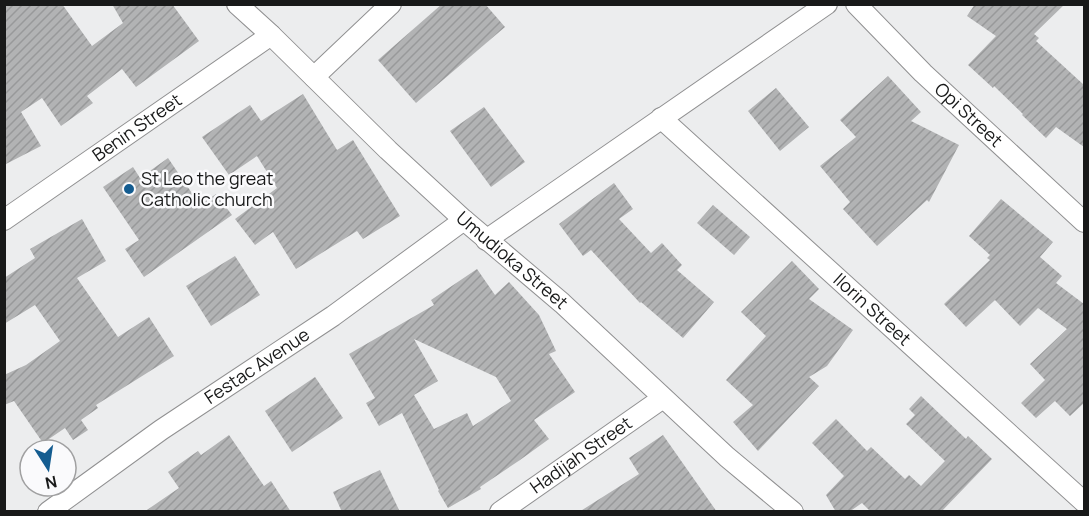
<svg xmlns="http://www.w3.org/2000/svg" width="1089" height="516" font-family="Manrope,sans-serif">
<style>
.building{fill:url(#building-hatch);fill-rule:evenodd}
.lines{fill:none;stroke-linecap:round;stroke-linejoin:round}
.minor-casing{stroke:#909091;stroke-width:22}
.minor{stroke:#fff;stroke-width:20}
.poi-dot{fill:#145c90;stroke:#fafafc;stroke-width:2}
.labels{text-anchor:middle;stroke-width:5;stroke-linejoin:round;paint-order:stroke}
.street-label{font-size:18px;fill:#181919;stroke:#fafafc}
.poi-label{font-size:18px;fill:#181919;stroke:#fafafc;text-anchor:start}
</style>
<defs>
<pattern id="building-hatch" width="6" height="6" patternUnits="userSpaceOnUse" patternTransform="scale(1.5)"><rect width="6" height="6" fill="#b2b3b4"/><path d="M-1 1l2-2M0 6l6-6M5 7l2-2" fill="none" stroke="#98999a"/></pattern>
</defs>
<rect width="100%" height="100%" fill="#ecedee"/>
<g class="building">
<path d="M4 4H62L92 46 123 23 112 4H172L199 41 136 87 122 69 87 96 93 103 61 126 42 98 21 112 41 146 4 165Z"/>
<path d="M442 4H485L505 27 416 103 378 60Z"/>
<path d="M975 4H1065L1034 34 1039 38 1036 41 1084 85V147L1056 127 1046 138 1022 115 1023 114 994 86 993 88 968 65 996 36 967 16Z"/>
<path d="M888 76 921 112 911 121 959 145 929 202 927 200 877 246 843 209 850 202 820 166 856 137 840 120Z"/>
<path d="M776 88 809 127 780 151 748 111Z"/>
<path d="M303 94 337 150 353 140 400 216 363 239 357 231 296 269 273 232 255 245 235 219 277 188 257 156 229 175 202 137 250 105 261 121Z"/>
<path d="M484 107 525 162 491 187 450 131Z"/>
<path d="M168 158 200 205 216 194 232 215 144 277 125 249 139 240 103 187 133 167 140 178Z"/>
<path d="M614 183 633 209 619 219 651 253 662 243 682 265 677 270 714 302 683 338 641 302 640 303 591 250 583 256 559 224Z"/>
<path d="M1001 199 1053 242 1040 257 1062 276 1056 283 1084 304V403L1070 416 1055 401 1036 418 1021 403 1045 380 1030 364 1067 329 1038 308 1020 326 995 300 966 327 944 304 990 260 987 258 990 255 969 236Z"/>
<path d="M713 205 750 237 734 255 697 223Z"/>
<path d="M82 219 106 261 77 278 118 337 149 317 174 356 96 405 98 408 81 420 88 430 73 440 65 428 43 443 14 401 4 405V375L26 365 60 341 35 305 4 324V278L35 258 30 249Z"/>
<path d="M235 256 260 295 211 326 186 286Z"/>
<path d="M792 261 819 289 809 299 853 330 827 366 809 377 819 386 758 451 733 422 753 405 726 380 766 336 741 312Z"/>
<path d="M477 269 495 295 509 282 539 315 556 351 549 354 575 392 534 420 549 439 520 460 480 487 481 489 448 508 438 491 439 490 402 413 379 426 366 403 375 398 349 354 434 305 431 300ZM414 339 496 377 511 401 473 426 467 413 434 429 414 395 438 381Z"/>
<path d="M315 377 343 418 292 452 265 411Z"/>
<path d="M921 396 966 439 968 436 992 459 941 512H871L862 503 849 512H836L826 495 844 476 812 443 836 419 867 451 871 447 905 479 909 475 921 486 945 461 906 424 915 415 909 409Z"/>
<path d="M229 435 264 486 271 481 291 512H144L179 488 168 472 198 451 201 455Z"/>
<path d="M663 435 717 512H579L639 474 629 458Z"/>
<path d="M380 470 400 512H342L333 492Z"/>
</g>
<g class="lines">
<defs>
<g id="minor">
<path id="s1" d="M237 4 271 35 388 150 464 220 562 303 727 457 793 512"/>
<path id="s2" d="M856 4 923 73 1084 222"/>
<path d="M314 77 391 4"/>
<path id="s3" d="M661 118 1084 502"/>
<path id="s4" d="M4 220 271 35"/>
<path d="M486 240 827 4"/>
<path id="s5" d="M48 512 161 430 333 316 464 220"/>
<path id="s6" d="M500 512 663 398"/>
</g>
</defs>
<use href="#minor" class="minor-casing"/>
<use href="#minor" class="minor"/>
</g>
<circle class="poi-dot" cx="129" cy="189" r="6"/>
<g class="labels">
<g class="street-label">
<text dy="6" stroke="none"><textPath href="#s2" startOffset="158">Opi Street</textPath></text>
<text dy="6" stroke="none"><textPath href="#s4" startOffset="162">Benin Street</textPath></text>
<text dy="6" stroke="none"><textPath href="#s1" startOffset="376">Umudioka Street</textPath></text>
<text dy="6" stroke="none"><textPath href="#s3" startOffset="285">Ilorin Street</textPath></text>
<text dy="6" stroke="none"><textPath href="#s5" startOffset="255">Festac Avenue</textPath></text>
<text dy="6" stroke="none"><textPath href="#s6" startOffset="99">Hadijah Street</textPath></text>
</g>
<g class="poi-label">
<text x="141" y="185">St Leo the great<tspan x="141" dy="21">Catholic church</tspan></text>
</g>
</g>
<rect width="1089" height="516" fill="none" stroke="#181919" stroke-width="12"/>
<g transform="translate(48 468) rotate(168)"><circle r="28" fill="#fafafc" stroke="#a0a0a1" stroke-width="1.5"/>
<path d="M0-4.5L10 22L0 15L-10 22Z" fill="#145c90"/>
<text y="-9" font-size="16" font-weight="bold" text-anchor="middle" fill="#181919">N</text>
</g>
</svg>
